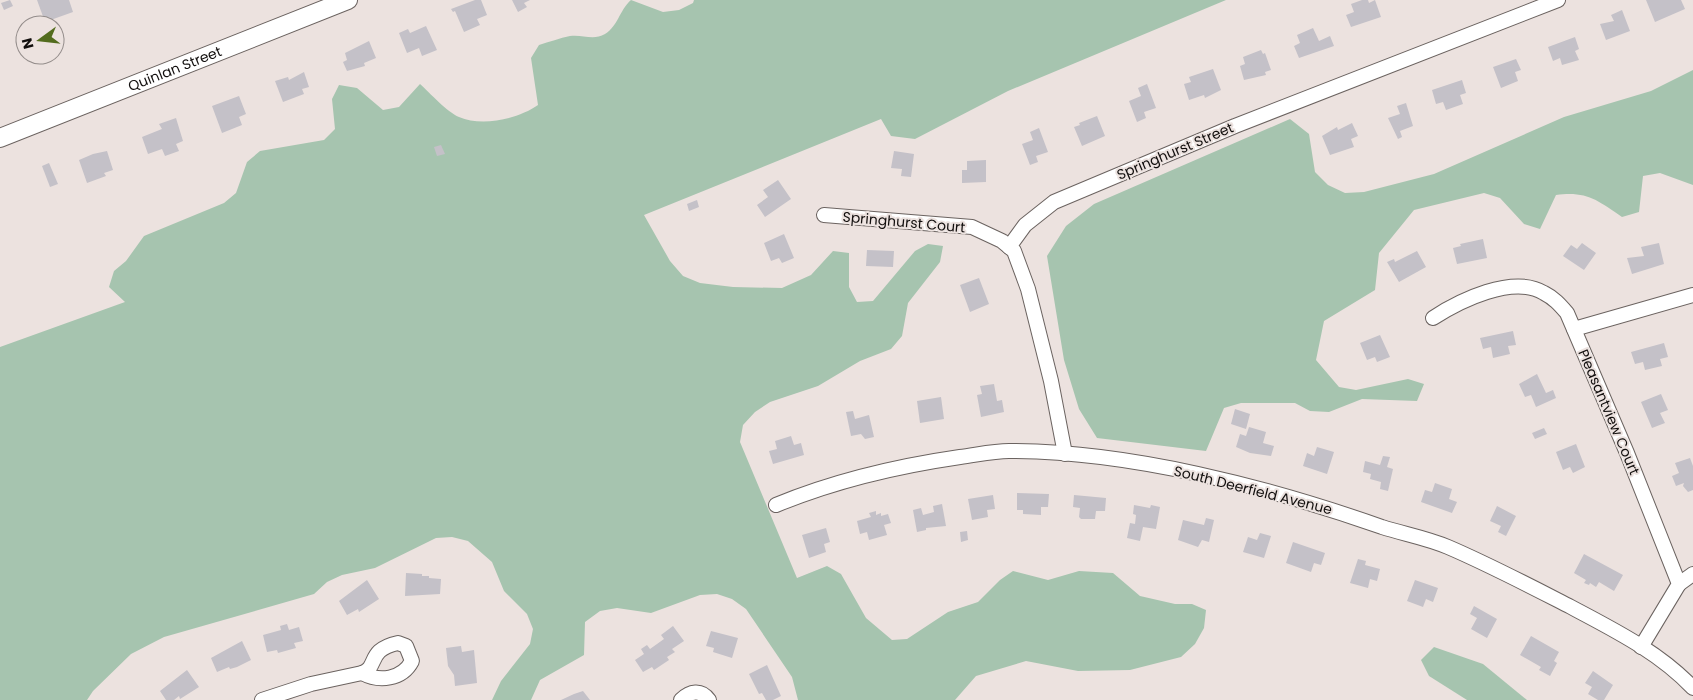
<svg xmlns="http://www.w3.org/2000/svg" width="1693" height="700" font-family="Poppins,sans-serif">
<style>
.green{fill:#a6c4af}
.building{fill:#c4c1c8}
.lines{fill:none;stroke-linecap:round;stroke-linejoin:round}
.minor-casing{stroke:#6b6360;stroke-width:16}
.tertiary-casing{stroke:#6b6360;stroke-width:20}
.minor{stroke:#fff;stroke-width:14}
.tertiary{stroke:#fff;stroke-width:18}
.labels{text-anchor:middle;stroke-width:4;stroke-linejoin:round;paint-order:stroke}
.street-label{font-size:14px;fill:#110e0d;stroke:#ece2df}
</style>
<rect width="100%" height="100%" fill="#ece2df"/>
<g class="green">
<path d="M631 0 663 12 679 10 693 3 694 0H1226L1008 91 915 139 891 136 881 119 644 215 670 261 683 276 700 283 733 287 782 288 811 275 833 251 849 253V287L857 302 873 301 915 251 928 244 943 246 940 262 908 303 902 336 891 349 860 361 818 386 770 402 755 412 743 425 740 442 797 578 827 566 841 574 866 618 892 640 907 639 948 612 978 602 1000 580 1013 571 1048 580 1079 571 1113 573 1140 596 1175 604H1192L1206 610 1204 628 1195 644 1181 657 1130 670 1078 671 1026 661 976 676 955 700H798L792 677 746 609 732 599 717 594 700 595 651 613 617 608 600 611 585 622 584 655 540 680 531 700H492L501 681 530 644 533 629 527 614 504 591 492 562 468 541 452 537 436 538 375 568 342 575 327 582 314 594 164 637 131 654 93 691 87 700H0V347L125 302 109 287 114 271 126 261 144 236 224 203 236 193 247 162 260 151 324 140 335 129 332 99 339 85 357 88 383 110 399 107 420 84C430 93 447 112 459 117 482 127 518 119 538 105L531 58 539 45C549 42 560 38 570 36 582 34 593 41 605 34 618 26 619 11 631 0Z"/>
<path d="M1693 70V185L1660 173 1643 176 1639 212 1622 217C1597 200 1587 191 1556 195L1540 229 1524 224 1500 198 1484 193 1414 210 1379 253 1375 290 1324 321 1316 360 1339 387 1356 390 1408 379 1424 384 1417 401 1362 399 1329 412 1310 411 1295 403H1241L1224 408 1206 451 1097 438 1079 409 1064 360 1047 256 1066 226 1094 204 1290 119 1309 134 1315 172 1328 185 1345 193 1364 192 1434 174 1564 117 1651 91Z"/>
<path d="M1434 647 1483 664 1527 700H1467L1429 676 1421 660Z"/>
</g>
<g class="building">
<path d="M10 0 13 6 4 10 1 3Z"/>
<path d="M37 0H69L73 12 45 22Z"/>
<path d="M475 0H481L487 15 477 19 480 25 464 32 455 11 453 12 451 9Z"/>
<path d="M512 0H530L524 3 527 7 518 12Z"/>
<path d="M1362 0H1368L1369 3 1375 0 1381 17 1351 27 1346 15 1354 12 1351 4Z"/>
<path d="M1646 0H1681L1685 9 1655 22Z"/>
<path d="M1622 10 1630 31 1606 40 1600 24 1614 21 1611 15Z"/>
<path d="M426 26 437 50 422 56 419 48 407 53 399 33 408 29 410 33Z"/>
<path d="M1313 28 1319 41 1330 36 1334 46 1299 58 1294 46 1300 43 1297 35Z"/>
<path d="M1575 37 1579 49 1575 51 1579 60 1562 65 1560 58 1553 61 1548 47Z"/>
<path d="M369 41 376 58 364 63 365 66 347 71 343 62 347 60 345 53Z"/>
<path d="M1261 50 1263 54 1265 53 1271 70 1265 72 1266 75 1244 80 1240 66 1245 64 1243 57Z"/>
<path d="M1516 59 1521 70 1515 72 1518 81 1501 88 1493 67Z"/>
<path d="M1213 69 1221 90 1205 98 1204 95 1189 100 1184 84 1191 82 1189 77Z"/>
<path d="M304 72 309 87 302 89 304 94 283 102 275 81 288 77 289 80Z"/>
<path d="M1462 80 1466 93 1460 95 1463 104 1446 110 1443 102 1436 104 1432 90Z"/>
<path d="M1147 84 1156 108 1144 112 1146 118 1137 122 1129 101 1141 96 1138 88Z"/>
<path d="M239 96 246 114 239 117 242 125 222 133 212 106Z"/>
<path d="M1406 103 1413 126 1400 131 1402 137 1398 139 1388 118 1400 114 1397 106Z"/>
<path d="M1097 116 1105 136 1082 146 1074 127 1080 125 1079 123Z"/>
<path d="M176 118 183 141 176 144 179 151 165 156 162 149 148 154 142 137 162 129 159 124Z"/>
<path d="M1352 123 1358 136 1351 139 1354 147 1330 155 1322 136 1337 127 1338 130Z"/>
<path d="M1039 128 1048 152 1036 156 1038 162 1030 165 1022 144 1033 140 1030 132Z"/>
<path d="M441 145 445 154 437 156 434 147Z"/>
<path d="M107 151 113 170 104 173 106 176 87 183 79 160 93 154Z"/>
<path d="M894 151 914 154 911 177 901 176 902 169 891 168Z"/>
<path d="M986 160V182L962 183V170H967V161Z"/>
<path d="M49 163 58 184 50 187 42 166Z"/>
<path d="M778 180 791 199 765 217 757 205 768 197 763 190Z"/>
<path d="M697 200 699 207 689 211 687 204Z"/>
<path d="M784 234 794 258 782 263 779 258 771 261 764 243Z"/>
<path d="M1483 239 1487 258 1457 264 1453 248 1461 246 1460 244Z"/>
<path d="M1582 243 1596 253 1584 270 1563 256 1571 245 1577 249Z"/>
<path d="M1659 243 1664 264 1632 274 1627 258 1644 256 1641 247Z"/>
<path d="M867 250 894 251 893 267 866 266Z"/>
<path d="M1417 251 1426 267 1399 282 1387 262 1394 259 1395 262Z"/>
<path d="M979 278 989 304 970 312 960 285Z"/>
<path d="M1513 331 1516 345 1508 346 1510 354 1493 358 1491 347 1483 349 1480 338Z"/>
<path d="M1380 335 1390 357 1377 362 1375 357 1367 360 1360 343Z"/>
<path d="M1664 343 1668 357 1660 359 1662 366 1645 370 1643 362 1635 364 1631 352Z"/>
<path d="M1537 374 1546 393 1553 390 1556 398 1536 407 1531 395 1525 397 1519 384Z"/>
<path d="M994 384 997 401 1002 400 1004 412 981 417 977 395 982 394 980 386Z"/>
<path d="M1661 394 1668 410 1660 413 1665 423 1652 428 1641 402Z"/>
<path d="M941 397 944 419 920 423 917 401Z"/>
<path d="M1235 409 1250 414 1246 429 1231 424Z"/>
<path d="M853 411 855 419 869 415 874 437 865 439 861 434 851 436 846 412Z"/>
<path d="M1249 427 1266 432 1263 443 1274 446 1271 456 1250 453 1236 447 1240 434 1246 436Z"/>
<path d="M1544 428 1547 434 1535 439 1532 433Z"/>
<path d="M791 436 794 445 801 443 804 455 773 464 769 451 777 449 775 441Z"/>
<path d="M1576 444 1585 467 1573 473 1570 467 1563 470 1556 452Z"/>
<path d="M1317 447 1334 452 1327 474 1303 466 1307 453 1314 456Z"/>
<path d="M1383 456 1390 457 1387 467 1393 469 1388 491 1380 489 1381 482 1370 479 1371 474 1363 472 1365 461 1380 465Z"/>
<path d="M1690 458 1693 466V490L1688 492 1683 486 1684 483 1676 486 1672 476 1679 473 1675 463Z"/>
<path d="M1435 483 1452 489 1449 499 1457 502 1452 513 1421 502 1425 490 1432 492Z"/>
<path d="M1017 493 1049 494 1048 507H1041V515L1023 514V510H1017Z"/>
<path d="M993 495 995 509 987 510 988 517 972 520 968 499Z"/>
<path d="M1074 495 1106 498 1105 511H1096L1095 519H1081L1079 517 1080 508 1073 507Z"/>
<path d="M942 504 946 526 926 528V530L917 532 913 510 921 508 923 515 934 512 933 506Z"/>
<path d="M1134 505 1150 508 1151 505 1160 507 1156 529 1143 527 1140 541 1127 538 1130 523 1135 524 1136 515 1133 514Z"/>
<path d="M1497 506 1516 516 1506 536 1498 532 1501 526 1490 521Z"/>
<path d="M876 511V515L881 513V516L888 514 891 523 884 525 887 535 869 540 867 532 860 534 857 521 871 517 869 513Z"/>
<path d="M1206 518 1214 520 1209 542 1202 540 1198 547 1178 540 1183 520 1204 525Z"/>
<path d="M826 528 830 542 824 544 826 552 809 558 802 535Z"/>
<path d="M967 531 968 540 961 542 960 532Z"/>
<path d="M1260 533 1271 536 1264 558 1243 552 1248 537 1257 540Z"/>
<path d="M1293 542 1325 553 1321 565 1314 563 1311 572 1286 563Z"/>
<path d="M1584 554 1623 575 1614 591 1599 582 1596 587 1590 583 1589 585 1584 583 1586 580 1574 573Z"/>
<path d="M1358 559 1366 561 1365 565 1380 569 1377 581 1370 579 1368 588 1350 583Z"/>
<path d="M406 573 422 574V576H429V578L441 579 440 594 405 596Z"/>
<path d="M367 580 379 599 359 612 358 609 347 615 339 601Z"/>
<path d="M1415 580 1438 588 1433 602 1426 599 1423 607 1407 601Z"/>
<path d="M1474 606 1497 619 1487 638 1471 629 1477 618 1470 614Z"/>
<path d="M287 624 289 630 299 627 303 641 294 643 296 648 278 653 277 650 267 652 263 635 281 630 280 626Z"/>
<path d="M673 626 684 641 672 649 675 652 667 657 669 660 654 670 652 667 643 672 635 660 644 654 641 649 647 645 650 649 664 639 661 635Z"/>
<path d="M711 631 738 638 732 658 713 652 714 648 706 646Z"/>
<path d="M1531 636 1559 652 1554 661 1557 663 1550 676 1539 670 1541 667 1520 655Z"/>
<path d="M242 641 251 660 237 667 230 669 229 667 217 672 211 658Z"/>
<path d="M461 646 462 652 474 650 477 683 455 686 454 675 448 666 446 648Z"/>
<path d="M767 665 781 696 773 700H766L762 693 759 694 749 674Z"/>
<path d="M187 670 199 687 180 699 179 696 174 700H166L160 691Z"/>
<path d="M1593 671 1613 685 1604 700H1598L1588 694 1592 687 1585 683Z"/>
<path d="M583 691 590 700H561L574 694Z"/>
</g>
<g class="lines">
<defs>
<g id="minor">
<path d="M824 215 972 227 1002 241 1014 251 1028 289 1051 381 1065 454"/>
<path d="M1009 247 1025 225 1054 202 1235 126 1558 0"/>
<path d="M1433 318C1459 301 1513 274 1544 293 1554 298 1560 305 1567 313L1627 453 1679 584 1641 647"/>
<path d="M1574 329 1693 295"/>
<path d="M776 505C834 481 898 466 960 457 976 455 993 451 1009 451 1130 451 1268 487 1382 527 1404 534 1427 538 1448 547 1490 565 1530 586 1571 607 1614 630 1659 652 1693 688"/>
<path d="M1679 584 1693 574"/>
<path d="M398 643 406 646 412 661C402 680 379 682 362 673 379 667 366 650 398 643Z"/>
<path d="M262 700 311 684 362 673"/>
<path d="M681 700C690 691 701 689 709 700"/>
</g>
<g id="tertiary">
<path id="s1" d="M0 138 348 0"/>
</g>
</defs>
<use href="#minor" class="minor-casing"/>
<use href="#tertiary" class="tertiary-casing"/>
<use href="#minor" class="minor"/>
<use href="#tertiary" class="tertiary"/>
</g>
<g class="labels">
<g class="street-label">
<text dy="5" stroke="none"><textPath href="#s1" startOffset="188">Quinlan Street</textPath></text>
<text transform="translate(1175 151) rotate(-23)" y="5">Springhurst Street</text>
<text transform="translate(904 222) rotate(5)" y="5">Springhurst Court</text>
<text transform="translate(1609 412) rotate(67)" y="5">Pleasantview Court</text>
<text transform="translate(1253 490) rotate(14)" y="5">South Deerfield Avenue</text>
</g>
</g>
<g transform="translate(40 40) rotate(255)"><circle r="24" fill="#ece2df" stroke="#948d8b"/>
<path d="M0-4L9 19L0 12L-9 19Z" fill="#536c1e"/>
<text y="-8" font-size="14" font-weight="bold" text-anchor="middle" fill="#110e0d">N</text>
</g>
</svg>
